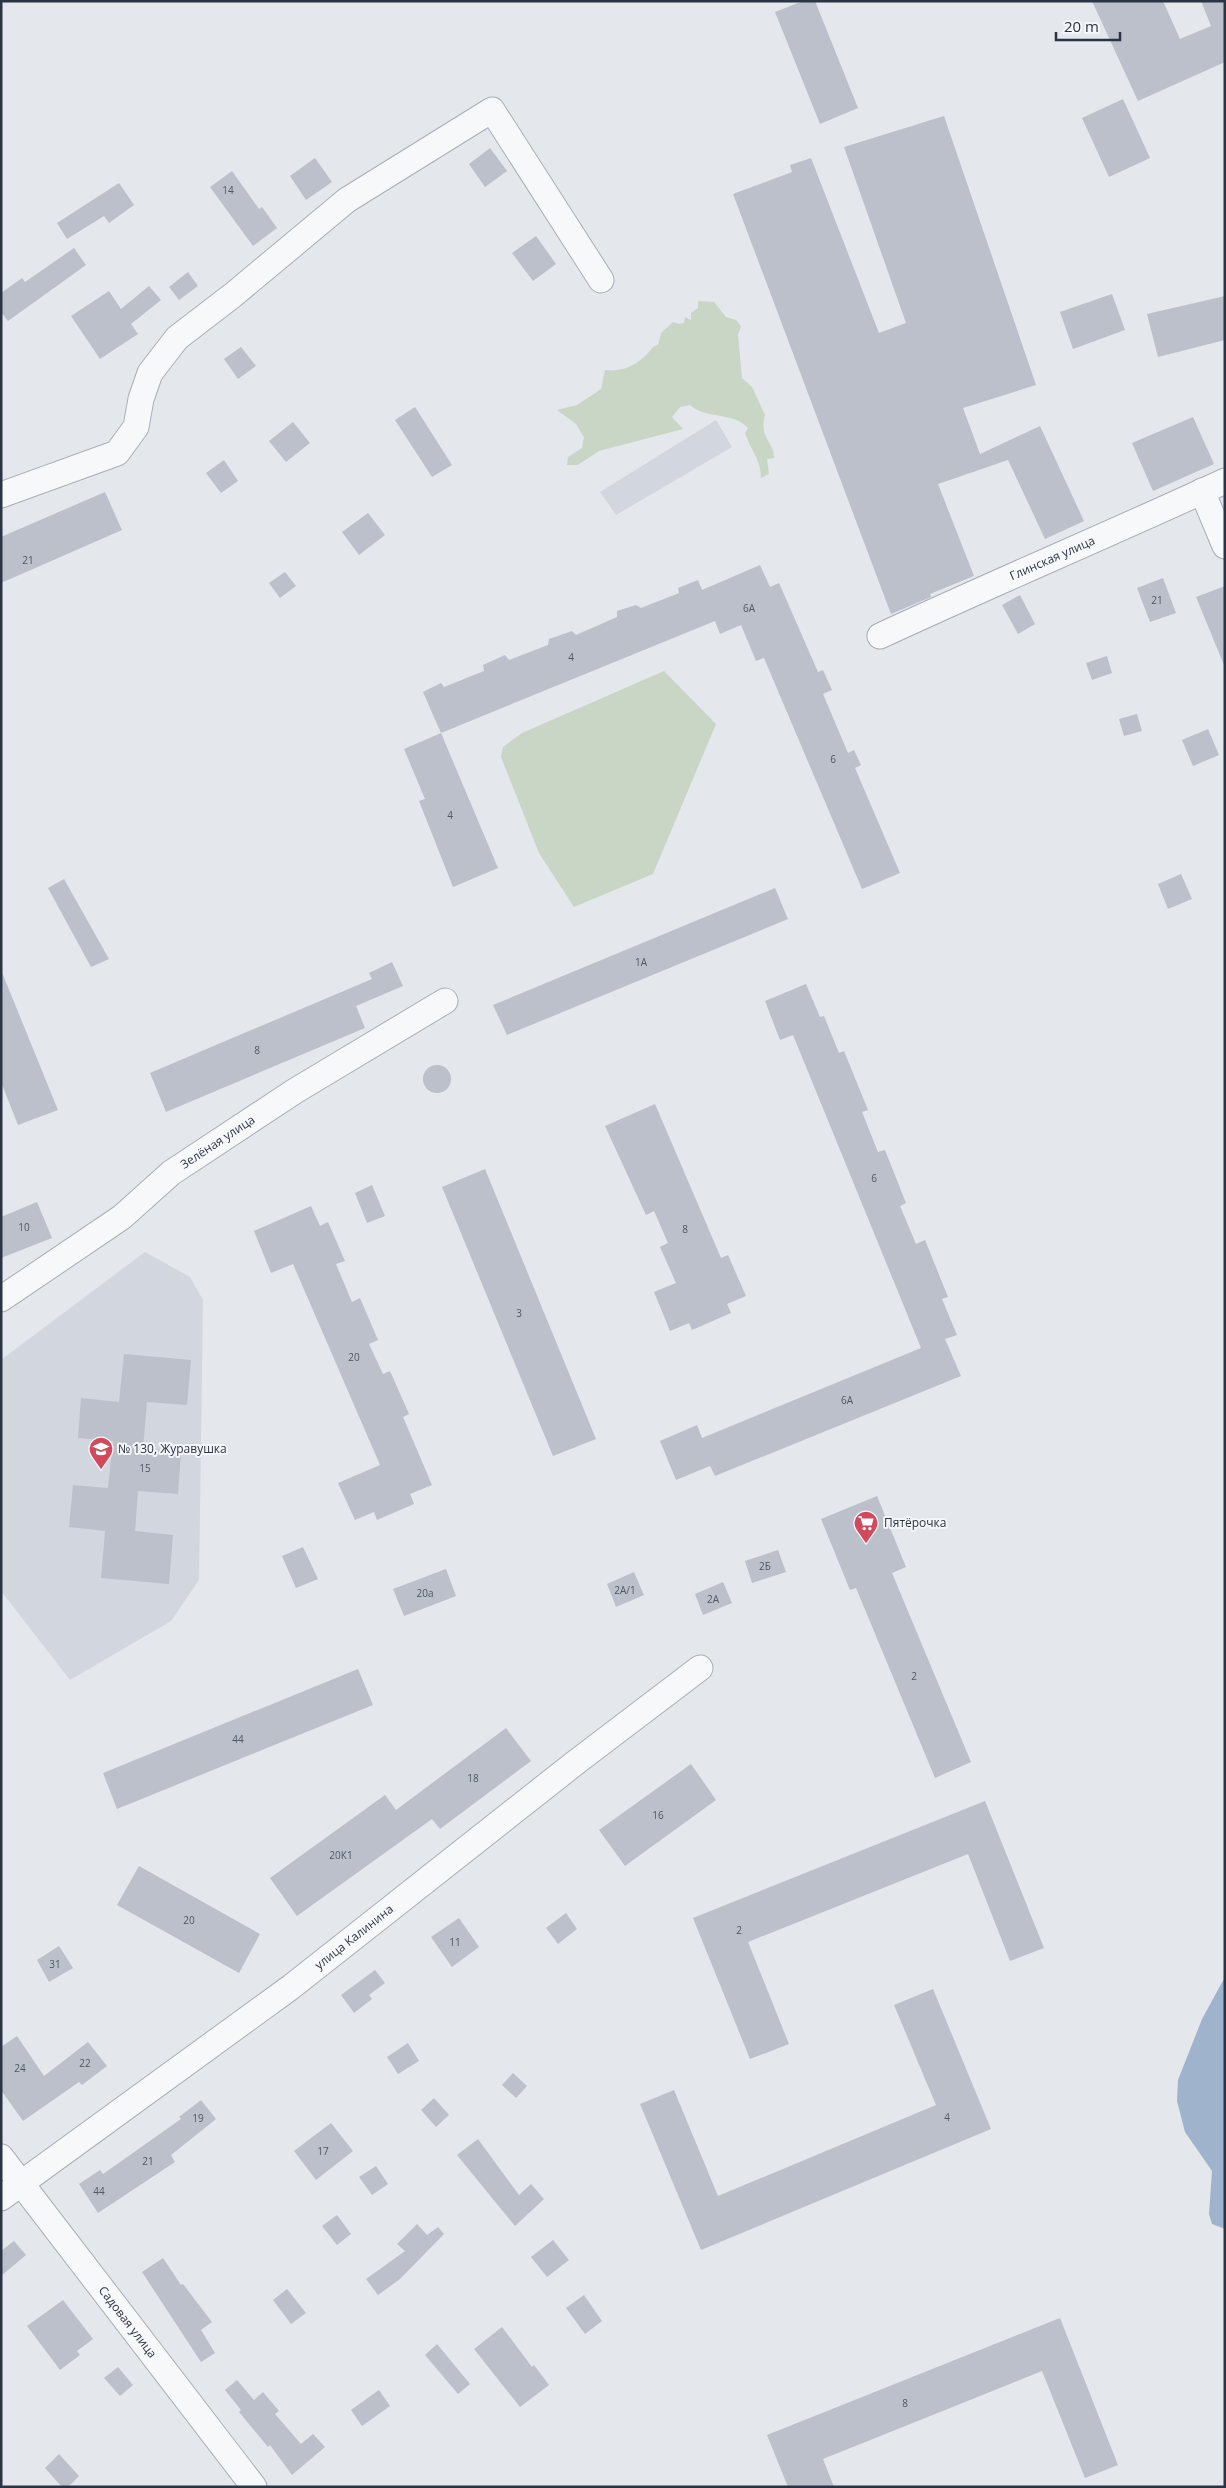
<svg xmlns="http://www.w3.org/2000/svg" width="1226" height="2488" font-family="'Open Sans',sans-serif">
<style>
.built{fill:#d2d6de}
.green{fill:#c9d6c5}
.water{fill:#9fb4cc}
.building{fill:#bbc0ca}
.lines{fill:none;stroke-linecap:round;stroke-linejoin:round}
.minor-casing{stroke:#a9aeb7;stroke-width:27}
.minor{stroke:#f7f8fa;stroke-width:25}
.labels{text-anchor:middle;stroke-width:4;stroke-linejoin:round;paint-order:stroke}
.number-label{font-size:10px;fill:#4f5766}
.street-label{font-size:12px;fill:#2b3445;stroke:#f4f6f9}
.poi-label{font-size:12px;fill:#2b3445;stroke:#f4f6f9;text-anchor:start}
</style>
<rect width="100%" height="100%" fill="#e4e7ec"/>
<g class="built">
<path d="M716 420 732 447 616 515 600 492Z"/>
<path d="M145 1252 190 1277 203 1300 199 1580 171 1621 70 1680 1 1591V1360Z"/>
</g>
<g class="green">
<path d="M698 301 714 302 726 317 736 320 741 326 738 335 742 378 752 387 765 415C758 437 775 443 774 458L767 459 769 474 761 478C761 459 751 451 745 433L748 428C732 411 707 420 690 405L680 407 672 417 683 429 599 451 578 465H567L568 457 582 448 584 437 576 424 557 410 577 405 601 389 605 370C623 372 636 366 649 352 653 348 652 346 658 345L661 333 673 322 679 324 684 323 685 317 691 320V313L698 308Z"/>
<path d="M664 671 716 724 653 874 574 907 539 853 501 757 503 747 522 733Z"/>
</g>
<path class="water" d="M1225 1977V2229L1212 2224 1209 2214 1212 2171 1185 2132 1177 2101 1178 2080 1202 2019Z"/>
<g class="building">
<path d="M803 1H815L858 108 820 124 775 12Z"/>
<path d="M1092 1H1163L1180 39 1211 26 1201 1H1225V62L1138 101Z"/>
<path d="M1123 99 1150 158 1109 177 1082 118Z"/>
<path d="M944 116 1036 385 963 408 980 454 1040 426 1084 521 1045 539 1008 460 938 484 974 576 930 594 931 597 891 614 733 194 792 172 790 165 811 158 879 333 906 323 844 147Z"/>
<path d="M490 148 507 171 485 187 469 164Z"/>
<path d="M315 158 332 182 306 200 290 176Z"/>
<path d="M232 171 259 209 262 207 277 228 253 246 210 187Z"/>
<path d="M119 183 134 205 109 223 104 216 67 239 57 223Z"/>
<path d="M536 236 556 264 533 281 512 253Z"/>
<path d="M74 248 86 265 8 321 1 312V293L22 278 25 282Z"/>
<path d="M188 272 198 286 179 300 169 287Z"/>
<path d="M149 286 161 300 131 324 138 334 100 359 71 316 109 291 121 309Z"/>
<path d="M1112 294 1125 330 1073 349 1060 312Z"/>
<path d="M1225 296V340L1158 357 1147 314Z"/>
<path d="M241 347 256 366 238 379 224 359Z"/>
<path d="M415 407 452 465 432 477 395 420Z"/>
<path d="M1193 417 1214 464 1153 491 1132 443Z"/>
<path d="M293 422 310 443 286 462 269 441Z"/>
<path d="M224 460 238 481 221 493 206 473Z"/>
<path d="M105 492 122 530 1 583V537Z"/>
<path d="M368 513 385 535 359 555 342 532Z"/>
<path d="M760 565 770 587 779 583 818 672 823 670 832 690 823 694 848 753 854 750 861 765 855 768 900 873 862 889 764 658 756 661 741 625 720 634 715 621 441 733 423 692 441 683 444 687 484 671 483 665 505 655 509 660 548 645 549 639 572 631 576 635 617 617V611L636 605 641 608 679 593 678 588 698 580 702 590Z"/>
<path d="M285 572 296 586 280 598 269 583Z"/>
<path d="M1163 578 1176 613 1150 622 1137 588Z"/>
<path d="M1225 586V664L1224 665 1196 597Z"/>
<path d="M1020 595 1035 624 1018 634 1002 605Z"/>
<path d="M1107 656 1112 673 1092 680 1086 663Z"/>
<path d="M1137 714 1142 731 1124 736 1119 719Z"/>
<path d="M1208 729 1219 755 1193 766 1182 740Z"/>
<path d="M441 733 498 868 453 887 419 801 425 799 404 749Z"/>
<path d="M1181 874 1192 899 1168 909 1158 884Z"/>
<path d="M64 879 109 959 91 967 48 888Z"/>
<path d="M775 888 788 919 507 1035 493 1005Z"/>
<path d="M392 962 403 986 356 1006 365 1028 166 1112 150 1073 372 979 369 973Z"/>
<path d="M1 970 58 1110 18 1125 1 1082Z"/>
<path d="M806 984 820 1017 824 1016 839 1053 844 1051 868 1110 862 1112 878 1152 885 1150 906 1203 900 1206 916 1244 925 1240 948 1297 942 1299 957 1335 945 1339 961 1376 715 1476 710 1466 676 1480 660 1441 697 1425 702 1438 921 1348 793 1035 780 1040 765 1001Z"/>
<circle cx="437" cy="1079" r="14"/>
<path d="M655 1104 721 1258 728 1255 746 1296 727 1304 731 1313 692 1330 689 1323 670 1331 654 1292 676 1283 660 1247 668 1243 654 1211 646 1215 605 1126Z"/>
<path d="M485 1169 596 1439 553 1456 442 1187Z"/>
<path d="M372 1185 385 1216 367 1223 355 1193Z"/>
<path d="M37 1202 52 1238 1 1258V1217Z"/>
<path d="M311 1206 320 1226 328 1222 345 1261 336 1264 352 1302 360 1298 378 1340 369 1344 383 1374 390 1371 409 1414 403 1417 432 1485 410 1494 414 1504 377 1520 374 1512 355 1520 338 1483 380 1465 293 1264 271 1273 254 1231Z"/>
<path d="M124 1354 191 1360 187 1405 147 1402 143 1448 181 1452 178 1494 138 1491 135 1531 173 1535 169 1584 101 1578 105 1531 69 1527 73 1485 108 1488 113 1441 78 1438 81 1398 119 1402Z"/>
<path d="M877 1496 906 1567 892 1573 971 1762 935 1778 856 1588 850 1590 821 1519Z"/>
<path d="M303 1547 318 1579 296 1588 282 1556Z"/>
<path d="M778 1550 786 1572 752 1583 745 1561Z"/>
<path d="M446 1569 456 1596 404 1616 393 1589Z"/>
<path d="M634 1572 644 1595 616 1607 607 1584Z"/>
<path d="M723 1582 732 1603 703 1615 695 1594Z"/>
<path d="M358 1669 373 1705 117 1809 103 1773Z"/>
<path d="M506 1728 531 1761 440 1829 432 1819 297 1916 270 1878 385 1795 396 1810Z"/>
<path d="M691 1764 716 1800 625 1866 599 1830Z"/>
<path d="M985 1801 1044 1948 1010 1961 968 1854 748 1942 789 2044 750 2059 693 1918Z"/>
<path d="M139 1866 260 1934 239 1973 117 1905Z"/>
<path d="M566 1913 577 1929 558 1944 546 1928Z"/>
<path d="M459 1918 479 1947 452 1967 431 1937Z"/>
<path d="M59 1946 73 1968 49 1982 37 1960Z"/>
<path d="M375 1970 385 1983 369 1995 372 1999 354 2013 341 1995Z"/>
<path d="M933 1989 991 2129 701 2250 640 2104 674 2090 718 2196 936 2105 894 2005Z"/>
<path d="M17 2036 44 2076 88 2042 107 2066 82 2085 79 2082 23 2121 1 2090V2047Z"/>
<path d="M408 2043 419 2061 398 2074 387 2057Z"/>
<path d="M513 2073 527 2086 516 2098 502 2085Z"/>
<path d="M434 2098 449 2115 436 2127 421 2110Z"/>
<path d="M201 2100 216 2119 171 2155 175 2162 98 2213 79 2184 100 2170 103 2174 181 2119 179 2117Z"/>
<path d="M331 2123 353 2151 316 2180 294 2151Z"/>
<path d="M478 2139 519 2195 531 2184 544 2199 515 2226 457 2155Z"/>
<path d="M376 2166 388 2184 372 2195 359 2177Z"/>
<path d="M337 2215 351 2234 337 2245 322 2226Z"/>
<path d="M417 2224 427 2235 438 2227 444 2234 400 2279 378 2295 366 2279 405 2251 397 2244Z"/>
<path d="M553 2240 569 2260 547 2277 531 2257Z"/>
<path d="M14 2241 26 2255 1 2276V2251Z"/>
<path d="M163 2258 181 2285 183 2284 212 2322 201 2330 215 2353 201 2362 142 2272Z"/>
<path d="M287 2289 306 2313 291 2324 273 2300Z"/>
<path d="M584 2295 602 2321 585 2334 566 2308Z"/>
<path d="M63 2300 93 2339 77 2351 80 2355 60 2370 27 2326Z"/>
<path d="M1060 2318 1118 2465 1085 2478 1042 2371 823 2459 834 2487H788L767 2435Z"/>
<path d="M502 2327 532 2367 534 2365 549 2385 520 2407 474 2349Z"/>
<path d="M437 2344 470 2384 458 2394 425 2355Z"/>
<path d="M118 2367 133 2385 120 2396 104 2378Z"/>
<path d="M237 2380 254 2400 263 2392 279 2411 275 2414 301 2444 313 2434 325 2447 292 2475 270 2445 268 2447 239 2412 241 2410 225 2390Z"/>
<path d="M379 2390 390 2406 362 2426 351 2410Z"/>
<path d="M59 2454 79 2476 68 2487H62L45 2468Z"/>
</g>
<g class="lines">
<defs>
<g id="minor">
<path d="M1202 491 1225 546"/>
<path d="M1 495 117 453 136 427 141 399 150 373 177 338 233 295 347 200 492 110 601 280"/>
<path id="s1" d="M880 636C994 583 1110 534 1225 481"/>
<path id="s2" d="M1 1299 122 1217 171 1173 295 1091 445 1001"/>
<path id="s3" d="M1 2157 254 2487"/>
<path id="s4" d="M1 2198 291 1987 575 1763 700 1668"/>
</g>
</defs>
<use href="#minor" class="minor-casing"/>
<use href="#minor" class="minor"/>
</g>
<defs>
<symbol id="school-pin" viewBox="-11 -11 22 30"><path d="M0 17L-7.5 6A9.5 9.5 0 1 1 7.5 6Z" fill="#d1495b" stroke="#f4f6f9"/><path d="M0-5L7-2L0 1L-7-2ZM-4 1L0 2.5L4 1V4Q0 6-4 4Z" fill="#fff"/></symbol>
<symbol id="supermarket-pin" viewBox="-11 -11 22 30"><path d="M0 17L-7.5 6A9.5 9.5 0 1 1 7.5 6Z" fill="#d1495b" stroke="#f4f6f9"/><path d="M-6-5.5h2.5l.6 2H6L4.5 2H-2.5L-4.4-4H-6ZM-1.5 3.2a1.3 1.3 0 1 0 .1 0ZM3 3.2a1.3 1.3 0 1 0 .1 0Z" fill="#fff"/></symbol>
</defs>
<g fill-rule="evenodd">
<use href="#school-pin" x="87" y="1435" width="28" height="38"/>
<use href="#supermarket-pin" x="852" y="1509" width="28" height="38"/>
</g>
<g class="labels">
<g class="number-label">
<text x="228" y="194">14</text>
<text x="28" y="564">21</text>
<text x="1157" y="604">21</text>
<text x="749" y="612">6А</text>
<text x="571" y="661">4</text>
<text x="833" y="763">6</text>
<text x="450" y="819">4</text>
<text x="641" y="966">1А</text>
<text x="257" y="1054">8</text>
<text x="874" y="1182">6</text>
<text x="24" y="1231">10</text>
<text x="685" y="1233">8</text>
<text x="519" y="1317">3</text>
<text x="354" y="1361">20</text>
<text x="847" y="1404">6А</text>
<text x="145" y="1472">15</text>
<text x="765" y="1570">2Б</text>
<text x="625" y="1594">2А/1</text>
<text x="425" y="1597">20а</text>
<text x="713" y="1603">2А</text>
<text x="914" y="1680">2</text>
<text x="238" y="1743">44</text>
<text x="473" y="1782">18</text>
<text x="658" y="1819">16</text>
<text x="341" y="1859">20К1</text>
<text x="189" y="1924">20</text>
<text x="739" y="1934">2</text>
<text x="455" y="1946">11</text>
<text x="55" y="1968">31</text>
<text x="85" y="2067">22</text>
<text x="20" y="2072">24</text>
<text x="947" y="2121">4</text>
<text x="198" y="2122">19</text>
<text x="323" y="2155">17</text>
<text x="148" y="2165">21</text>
<text x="99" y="2195">44</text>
<text x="905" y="2407">8</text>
</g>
<g class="street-label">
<text dy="4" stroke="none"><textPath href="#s1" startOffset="189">Глинская улица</textPath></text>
<text dy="4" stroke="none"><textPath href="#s2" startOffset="268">Зелёная улица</textPath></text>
<text dy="4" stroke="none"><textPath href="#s4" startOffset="439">улица Калинина</textPath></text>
<text dy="4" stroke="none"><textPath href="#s3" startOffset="208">Садовая улица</textPath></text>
</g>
<g class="poi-label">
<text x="118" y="1453">№ 130, Журавушка</text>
<text x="884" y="1527">Пятёрочка</text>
</g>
</g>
<rect width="1226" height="2488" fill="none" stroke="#2b3445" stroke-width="5"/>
<path d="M1056 32v8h64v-8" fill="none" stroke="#2b3445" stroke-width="2.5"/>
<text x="1064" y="32" font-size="15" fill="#2b3445" stroke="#f4f6f9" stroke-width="4" paint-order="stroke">20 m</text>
</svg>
